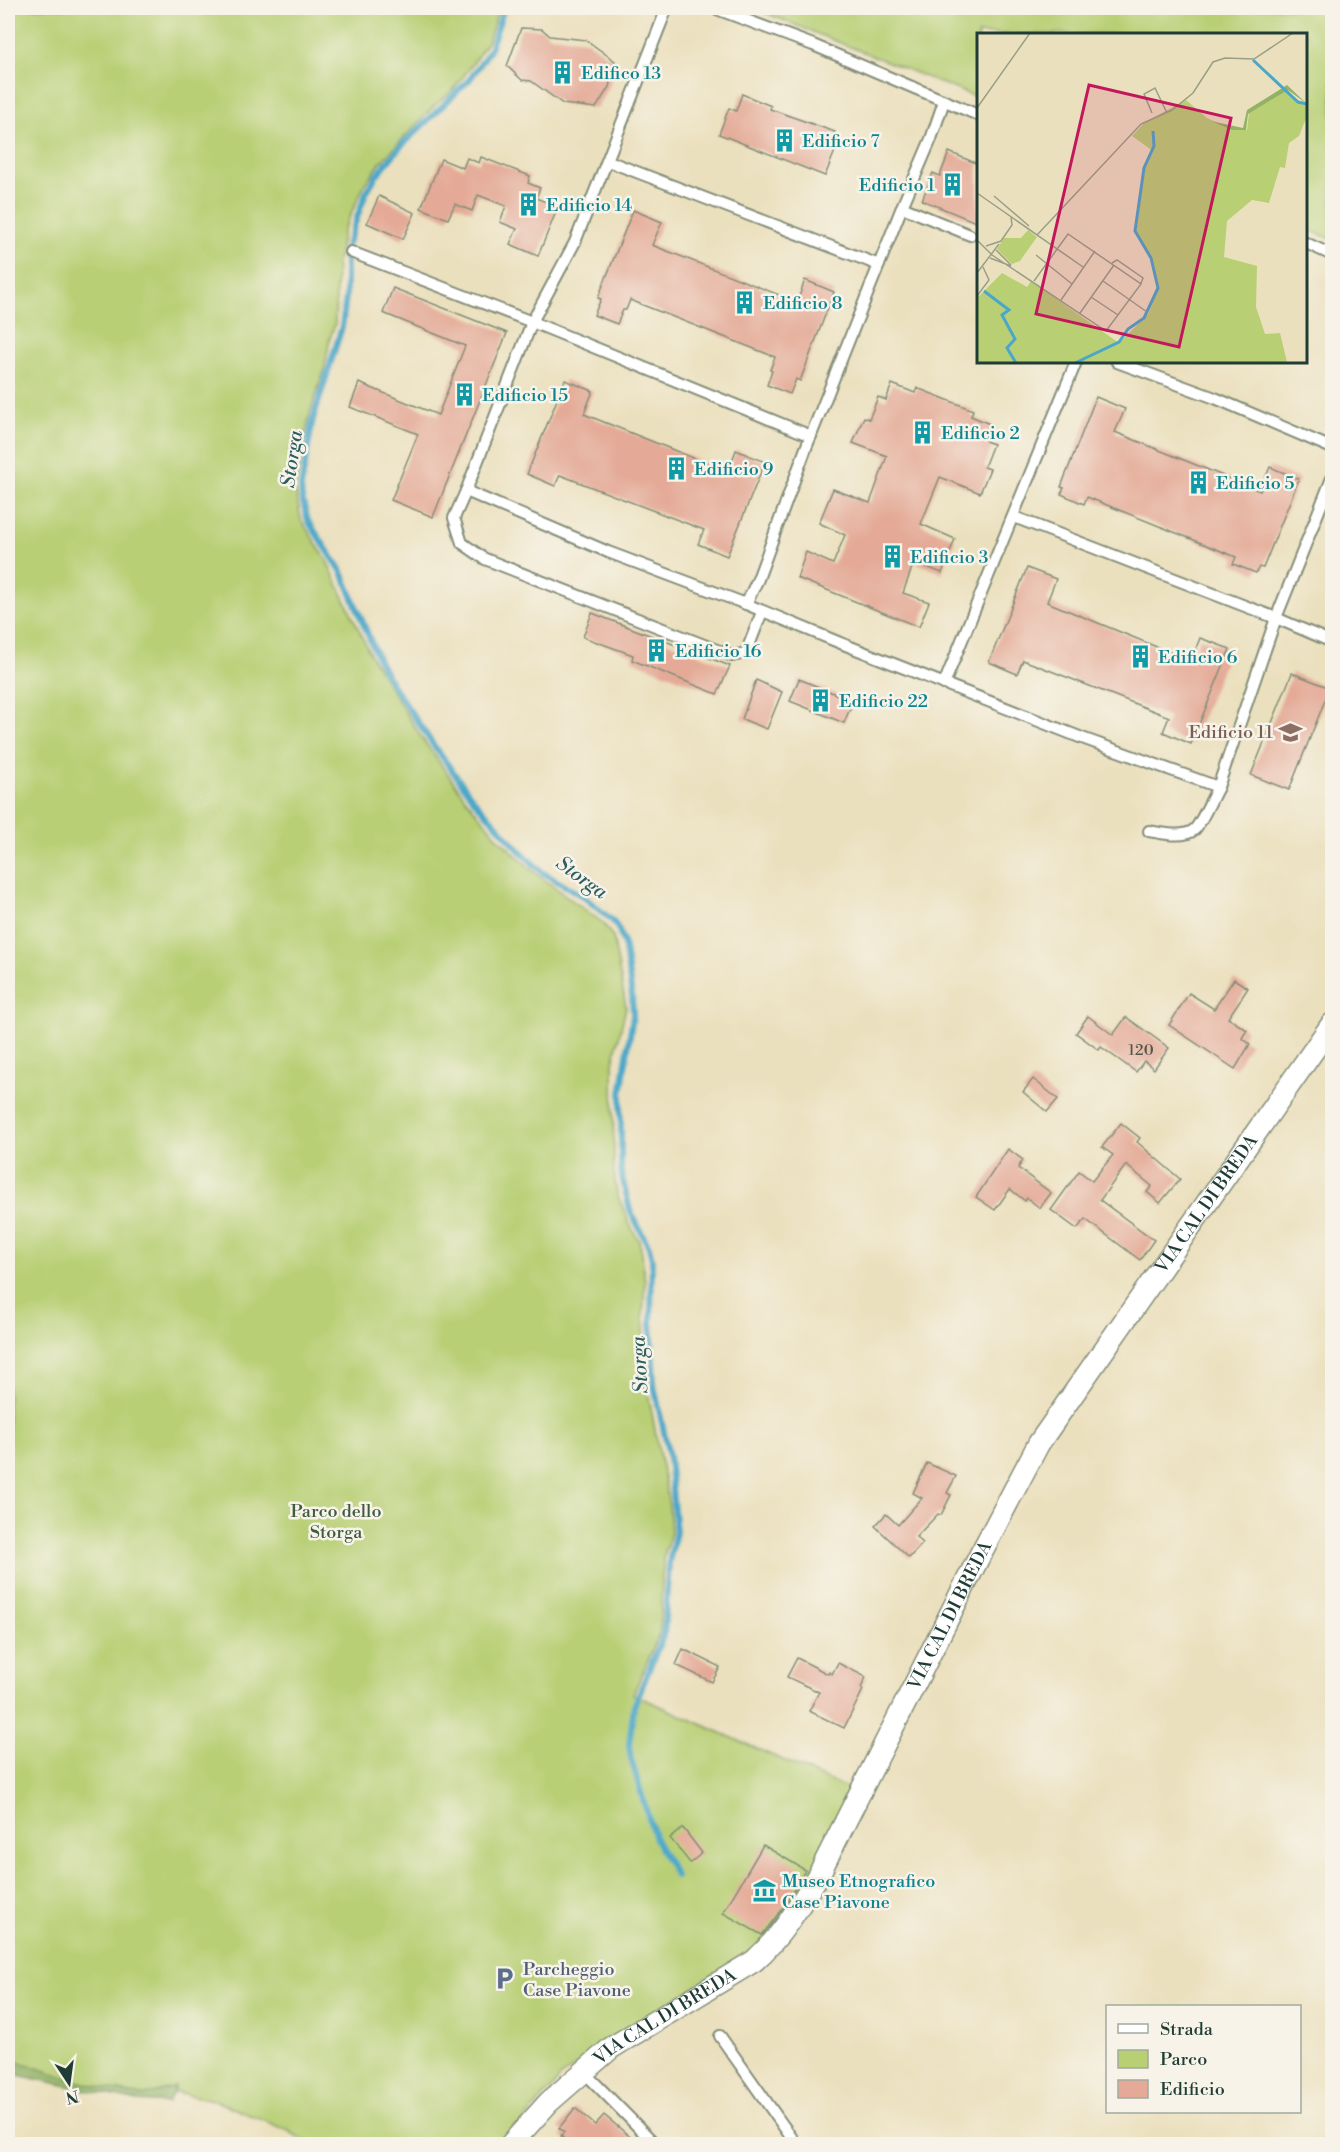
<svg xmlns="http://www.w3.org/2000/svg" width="1340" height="2152" font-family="'Libre Bodoni',serif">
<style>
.green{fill:#b8cf74;stroke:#6c8654;stroke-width:1.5}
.forest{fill:#92b266;stroke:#58784d;stroke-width:1.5}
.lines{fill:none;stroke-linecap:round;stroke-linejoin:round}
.stream{stroke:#4aa7c9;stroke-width:6}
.building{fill:#e4aa97}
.service-casing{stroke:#858e79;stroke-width:14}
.minor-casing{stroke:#858e79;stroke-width:24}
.service{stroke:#fff;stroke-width:10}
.minor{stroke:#fff;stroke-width:21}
.labels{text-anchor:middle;stroke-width:5;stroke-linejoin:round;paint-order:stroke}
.number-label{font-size:15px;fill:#50584d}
.culture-label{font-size:18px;fill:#0d838f;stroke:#f7f3e8;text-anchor:start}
.education-label{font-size:18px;fill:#785e54;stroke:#f7f3e8;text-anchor:end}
.street-label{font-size:18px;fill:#1f3d34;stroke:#f7f3e8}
.park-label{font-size:18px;fill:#3e5a41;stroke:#f7f3e8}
.service-label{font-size:18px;fill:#4e5e75;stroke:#f7f3e8;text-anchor:start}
.water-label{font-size:20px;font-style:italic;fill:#2c5d61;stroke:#f7f3e8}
.inset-river{fill:none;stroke:#4aa7c9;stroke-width:3}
.inset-road{fill:none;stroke:#999f87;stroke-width:1.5}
.view{fill:#c2185b;fill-opacity:0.15;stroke:#c2185b;stroke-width:3}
.inset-edge{fill:none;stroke:#1f3d34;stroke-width:3}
</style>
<rect width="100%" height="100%" fill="#f7f3e8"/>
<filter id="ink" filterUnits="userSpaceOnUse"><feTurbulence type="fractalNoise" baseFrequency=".0167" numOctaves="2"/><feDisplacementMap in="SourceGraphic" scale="12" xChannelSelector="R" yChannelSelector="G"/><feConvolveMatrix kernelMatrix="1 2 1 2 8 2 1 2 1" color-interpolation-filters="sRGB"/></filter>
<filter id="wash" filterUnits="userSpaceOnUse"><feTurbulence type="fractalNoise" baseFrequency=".008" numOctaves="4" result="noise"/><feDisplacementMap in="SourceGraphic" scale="24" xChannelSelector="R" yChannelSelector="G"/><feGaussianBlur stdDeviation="1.35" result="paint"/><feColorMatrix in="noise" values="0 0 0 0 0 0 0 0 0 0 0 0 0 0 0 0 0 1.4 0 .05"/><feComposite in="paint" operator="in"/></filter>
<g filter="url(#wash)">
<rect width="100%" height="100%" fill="#ebe0be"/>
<g class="green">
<path d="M8 8H499L488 41 469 69 453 90 433 107 381 162 365 184 343 231 337 263 335 324 330 338 324 371 310 413 295 488 301 520 326 559 373 660 421 737 466 799 499 839 534 872 603 923 613 937 626 1007 613 1063 614 1172 617 1194 629 1223 639 1241 642 1253 645 1283 643 1315 647 1387 669 1505 671 1533 663 1559 660 1632 633 1694 855 1792 815 1872 765 1944 605 2042 561 2077 504 2144H310L287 2130 213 2100 176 2092 142 2100 8 2062Z"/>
<path d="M753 8H1332V239L1306 229V34H978V98Z"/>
</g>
<path class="forest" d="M8 2058 76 2081 142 2096 175 2087 168 2103 138 2101 8 2073Z"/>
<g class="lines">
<path class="stream" d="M504 8 490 50 470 79 401 146 376 176 366 193 346 248V297L342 327 313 419 301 487 302 498 308 521 342 572 379 661 391 683 432 743 474 800 523 854 542 872 584 897 612 920 619 930 625 948 632 996 633 1015 621 1094V1173L630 1210 649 1247 652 1259 651 1321 654 1385 669 1456 676 1532 669 1562 664 1633 634 1706 629 1745 631 1759 655 1839 676 1876"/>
</g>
<g id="blocks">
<g class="building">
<path d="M521 28 542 29 550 36 586 40 615 61 609 87 596 108 563 104 531 81 522 80 507 66Z"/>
<path d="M742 94 771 106 770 109 835 132 828 148 835 151 825 176 719 134 729 108 736 111Z"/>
<path d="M949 152 978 164V223L922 200 933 173 940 176Z"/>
<path d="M481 157 530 176 528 183 540 188 536 198 558 207 538 256 510 244 517 229 500 222 506 206 478 195 472 211 455 204 448 219 421 208 441 159 463 168 467 158 479 163Z"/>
<path d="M379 196 415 213 403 239 367 223Z"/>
<path d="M633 210 662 222 652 245 797 302 805 280 834 292 800 381 796 379 790 394 767 385 772 371 770 370 775 357 630 300 626 310H623L617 324 594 315 601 299 598 298Z"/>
<path d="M393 288 507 333 433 517 391 500 418 434 350 407 359 383 438 415 465 346 383 313Z"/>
<path d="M565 380 593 391 584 414 728 472 736 450 765 462 727 556 698 544 704 530 560 475 555 486 527 474Z"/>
<path d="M892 384 915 393 917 388 973 410 971 416 992 425 986 441 993 444 984 467 990 469 980 493 940 477 921 524 955 539 942 573 914 562 903 593 929 602 919 627 797 578 806 552 833 564 845 535 819 523 833 489 870 503 887 456 853 443 864 417 869 419 878 397 886 400Z"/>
<path d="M1096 397 1125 409 1115 432 1260 491 1270 467 1299 479 1263 568 1259 567 1256 573 1233 564 1236 557 1087 497 1084 504 1061 494 1064 488 1061 487Z"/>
<path d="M1027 568 1056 579 1047 602 1191 661 1200 638 1230 649 1191 744 1163 732 1169 717 1023 660 1017 674 989 662Z"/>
<path d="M592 613 730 666 717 694 632 660 633 655 583 637Z"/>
<path d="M1292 673 1330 688 1289 790 1251 775Z"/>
<path d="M799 679 853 701 844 723 790 701Z"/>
<path d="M756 680 782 692 767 729 742 719Z"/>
<path d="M1234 979 1248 988 1228 1018 1247 1030 1242 1038 1250 1044 1235 1069 1169 1025 1189 993 1214 1009Z"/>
<path d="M1088 1016 1113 1035 1126 1017 1169 1048 1154 1069 1144 1061 1136 1072 1101 1047 1099 1050 1076 1033Z"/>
<path d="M1033 1079 1058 1099 1047 1112 1023 1092Z"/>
<path d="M1121 1123 1140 1138 1137 1142 1180 1179 1160 1203 1147 1192 1152 1186 1126 1165 1100 1200 1154 1240 1140 1260 1085 1219 1077 1229 1051 1210 1079 1171 1092 1181 1113 1155 1102 1147Z"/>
<path d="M1008 1149 1023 1160 1018 1168 1051 1193 1040 1208 1027 1198 1025 1201 1010 1189 995 1210 976 1197Z"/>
<path d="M927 1463 956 1476 947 1493 951 1495 941 1515 938 1514 916 1537 923 1543 909 1558 875 1526 886 1514 898 1525 922 1498 913 1493Z"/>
<path d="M683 1649 720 1667 712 1682 676 1665Z"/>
<path d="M797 1658 828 1674 829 1672 832 1674 838 1663 866 1677 861 1688 863 1690 844 1728 809 1711 819 1692 787 1677Z"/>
<path d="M683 1828 702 1853 690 1863 670 1838Z"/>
<path d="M763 1845 805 1870 785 1905 762 1935 723 1913Z"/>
<path d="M575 2108 595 2125 604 2115 640 2145H571L561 2136 564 2132 559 2128Z"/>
</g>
</g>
</g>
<g filter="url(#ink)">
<use href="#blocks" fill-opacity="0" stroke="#858e79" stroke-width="1.5"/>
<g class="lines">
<defs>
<g id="service">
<path d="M667 8 575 242 532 322 466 491 608 552 746 604 838 642 1082 738 1218 787 1276 618 1332 478"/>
<path d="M714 8 813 45 978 115"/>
<path d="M608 161 879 265"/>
<path d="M902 207 970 235"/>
<path d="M1306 243 1332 255"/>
<path d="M351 252 532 322 811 436"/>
<path d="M1117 362 1215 398 1332 448"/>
<path d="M466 491 454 518 462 543 485 559 732 656 746 653 762 612"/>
<path d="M1014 517 1276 618 1332 642"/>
<path d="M746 604 758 579 806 448 902 207 931 139 944 101"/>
<path d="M944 684 1076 362"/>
<path d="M1149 831C1162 833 1184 839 1195 829 1201 823 1213 796 1218 787"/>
<path d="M720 2036 796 2144"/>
<path d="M583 2071 655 2144"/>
</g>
<g id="minor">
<path id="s1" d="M511 2144 549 2102 611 2048 754 1961C783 1935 800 1905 820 1872L981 1553 1039 1443 1332 1024"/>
</g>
</defs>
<use href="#service" class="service-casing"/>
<use href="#minor" class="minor-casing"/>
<use href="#service" class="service"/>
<use href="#minor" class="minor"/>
</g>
</g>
<defs>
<symbol id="building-bare" viewBox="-9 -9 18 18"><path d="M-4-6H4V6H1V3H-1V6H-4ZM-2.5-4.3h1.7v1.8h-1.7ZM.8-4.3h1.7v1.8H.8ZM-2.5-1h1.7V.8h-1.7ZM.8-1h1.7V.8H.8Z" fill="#0f9aa8" stroke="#f7f3e8" stroke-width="2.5" paint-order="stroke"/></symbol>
<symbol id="school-bare" viewBox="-9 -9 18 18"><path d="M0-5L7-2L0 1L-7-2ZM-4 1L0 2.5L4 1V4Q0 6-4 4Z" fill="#8d6e63" stroke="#f7f3e8" stroke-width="2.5" paint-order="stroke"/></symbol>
<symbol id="museum-bare" viewBox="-9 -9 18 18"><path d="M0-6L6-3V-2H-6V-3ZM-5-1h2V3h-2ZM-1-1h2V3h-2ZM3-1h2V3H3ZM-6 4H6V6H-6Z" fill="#0f9aa8" stroke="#f7f3e8" stroke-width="2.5" paint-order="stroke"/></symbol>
<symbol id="parking-bare" viewBox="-9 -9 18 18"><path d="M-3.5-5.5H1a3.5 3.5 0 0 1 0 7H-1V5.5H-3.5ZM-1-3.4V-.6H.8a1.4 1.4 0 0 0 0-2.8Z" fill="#5c6f8a" stroke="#f7f3e8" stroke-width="2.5" paint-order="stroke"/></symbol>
</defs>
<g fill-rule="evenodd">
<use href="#building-bare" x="546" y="56" width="33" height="33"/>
<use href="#building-bare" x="768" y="124" width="33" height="33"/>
<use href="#building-bare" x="936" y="168" width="33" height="33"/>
<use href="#building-bare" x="512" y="188" width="33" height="33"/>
<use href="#building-bare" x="728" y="286" width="33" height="33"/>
<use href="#building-bare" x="448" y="378" width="33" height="33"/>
<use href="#building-bare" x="906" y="416" width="33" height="33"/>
<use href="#building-bare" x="660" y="452" width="33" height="33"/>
<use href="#building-bare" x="1182" y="466" width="33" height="33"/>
<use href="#building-bare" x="876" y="540" width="33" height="33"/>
<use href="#building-bare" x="640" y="634" width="33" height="33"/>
<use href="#building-bare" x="1124" y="640" width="33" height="33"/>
<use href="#building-bare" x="804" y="684" width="33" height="33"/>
<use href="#school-bare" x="1274" y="716" width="33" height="33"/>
<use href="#museum-bare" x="748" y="1874" width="33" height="33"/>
<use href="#parking-bare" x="488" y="1962" width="33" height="33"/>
</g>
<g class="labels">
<g class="number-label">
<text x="1141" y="1055">120</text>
</g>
<g class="culture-label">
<text x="581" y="79">Edifico 13</text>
<text x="802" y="147">Edificio 7</text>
<text x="935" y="191" text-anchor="end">Edificio 1</text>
<text x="546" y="211">Edificio 14</text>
<text x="763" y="309">Edificio 8</text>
<text x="482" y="401">Edificio 15</text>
<text x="941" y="439">Edificio 2</text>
<text x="694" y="475">Edificio 9</text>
<text x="1216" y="489">Edificio 5</text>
<text x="910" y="563">Edificio 3</text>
<text x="675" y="657">Edificio 16</text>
<text x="1158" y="663">Edificio 6</text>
<text x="839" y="707">Edificio 22</text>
<text x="782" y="1887">Museo Etnografico<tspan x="782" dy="21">Case Piavone</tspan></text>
</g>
<g class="education-label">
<text x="1273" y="738">Edificio 11</text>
</g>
<g class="street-label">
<text dy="6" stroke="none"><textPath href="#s1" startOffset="1191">VIA CAL DI BREDA</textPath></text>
<text dy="6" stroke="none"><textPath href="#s1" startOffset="705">VIA CAL DI BREDA</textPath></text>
<text dy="6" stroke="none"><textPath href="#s1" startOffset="201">VIA CAL DI BREDA</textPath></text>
</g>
<g class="park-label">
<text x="336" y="1517">Parco dello<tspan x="336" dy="21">Storga</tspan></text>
</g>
<g class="service-label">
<text x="523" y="1975">Parcheggio<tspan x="523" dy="21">Case Piavone</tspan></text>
</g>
<g class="water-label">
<text transform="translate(291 459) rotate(-82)" y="7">Storga</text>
<text transform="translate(582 877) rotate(36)" y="7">Storga</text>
<text transform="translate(639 1365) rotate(-93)" y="7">Storga</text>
</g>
</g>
<g transform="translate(977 33)">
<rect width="330" height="330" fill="#ebe0be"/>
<path d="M311 57 321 69 330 71V83L322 103 312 110 308 135 303 134 292 170 275 167 250 188 247 224 280 233 279 274 288 301 303 300 310 329 0 330V265L25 240 50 254 54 248 142 310 171 281 182 255 175 226 159 200 168 135 176 118 155 103 168 89 209 67 230 85 255 97H270L272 80ZM51 197 60 204 43 228 35 231 20 216 27 205H44Z" fill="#b8cf74"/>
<path d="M310 52 330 71 311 57 271 81 269 97H255L234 88 266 95 270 77Z" fill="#92b266"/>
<path class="inset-river" d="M276 27 321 69 330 71M7 258 32 277 25 282 38 306 30 315 39 330M98 330 142 309 151 296 167 285 181 255 174 225 158 198 167 135 177 113 176 98"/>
<path class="inset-road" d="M0 75 53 0M175 80 167 61 178 55 190 80M0 160 106 234M17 163 52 193M60 202 164 91 195 77 216 60 236 29 248 25 277 26 316 0M0 207 15 222 129 298 164 251 91 201 57 248M9 213 24 208 35 192 34 184M19 217 34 232M59 222 95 251M13 225 34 233M135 230 140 227 166 245 164 250M0 240 22 211M126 248 170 279M0 263 12 247 6 234M114 264 141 282M84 267 118 218M103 280 137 232"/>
<path class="view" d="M112 52 254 85 202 314 59 281Z"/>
<rect width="330" height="330" class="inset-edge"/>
</g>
<rect width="1340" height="2152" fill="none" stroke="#f7f3e8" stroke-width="30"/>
<rect x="1106" y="2005" width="195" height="108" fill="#f7f3e8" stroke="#a1aaa0" stroke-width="1.5"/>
<rect x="1118" y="2024" width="30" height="9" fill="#ffffff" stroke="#a1aaa0" stroke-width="1.5"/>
<text x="1160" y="2035" font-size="18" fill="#1f3d34">Strada</text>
<rect x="1118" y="2050" width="30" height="18" fill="#b8cf74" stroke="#a1aaa0" stroke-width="1.5"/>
<text x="1160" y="2065" font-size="18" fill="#1f3d34">Parco</text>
<rect x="1118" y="2080" width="30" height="18" fill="#e4aa97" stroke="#a1aaa0" stroke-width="1.5"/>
<text x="1160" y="2095" font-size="18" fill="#1f3d34">Edificio</text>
<g transform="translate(69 2083) rotate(167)" stroke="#f7f3e8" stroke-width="4.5" paint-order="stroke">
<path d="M0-4.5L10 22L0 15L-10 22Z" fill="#1f3d34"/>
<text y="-9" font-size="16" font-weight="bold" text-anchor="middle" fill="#1f3d34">N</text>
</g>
</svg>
